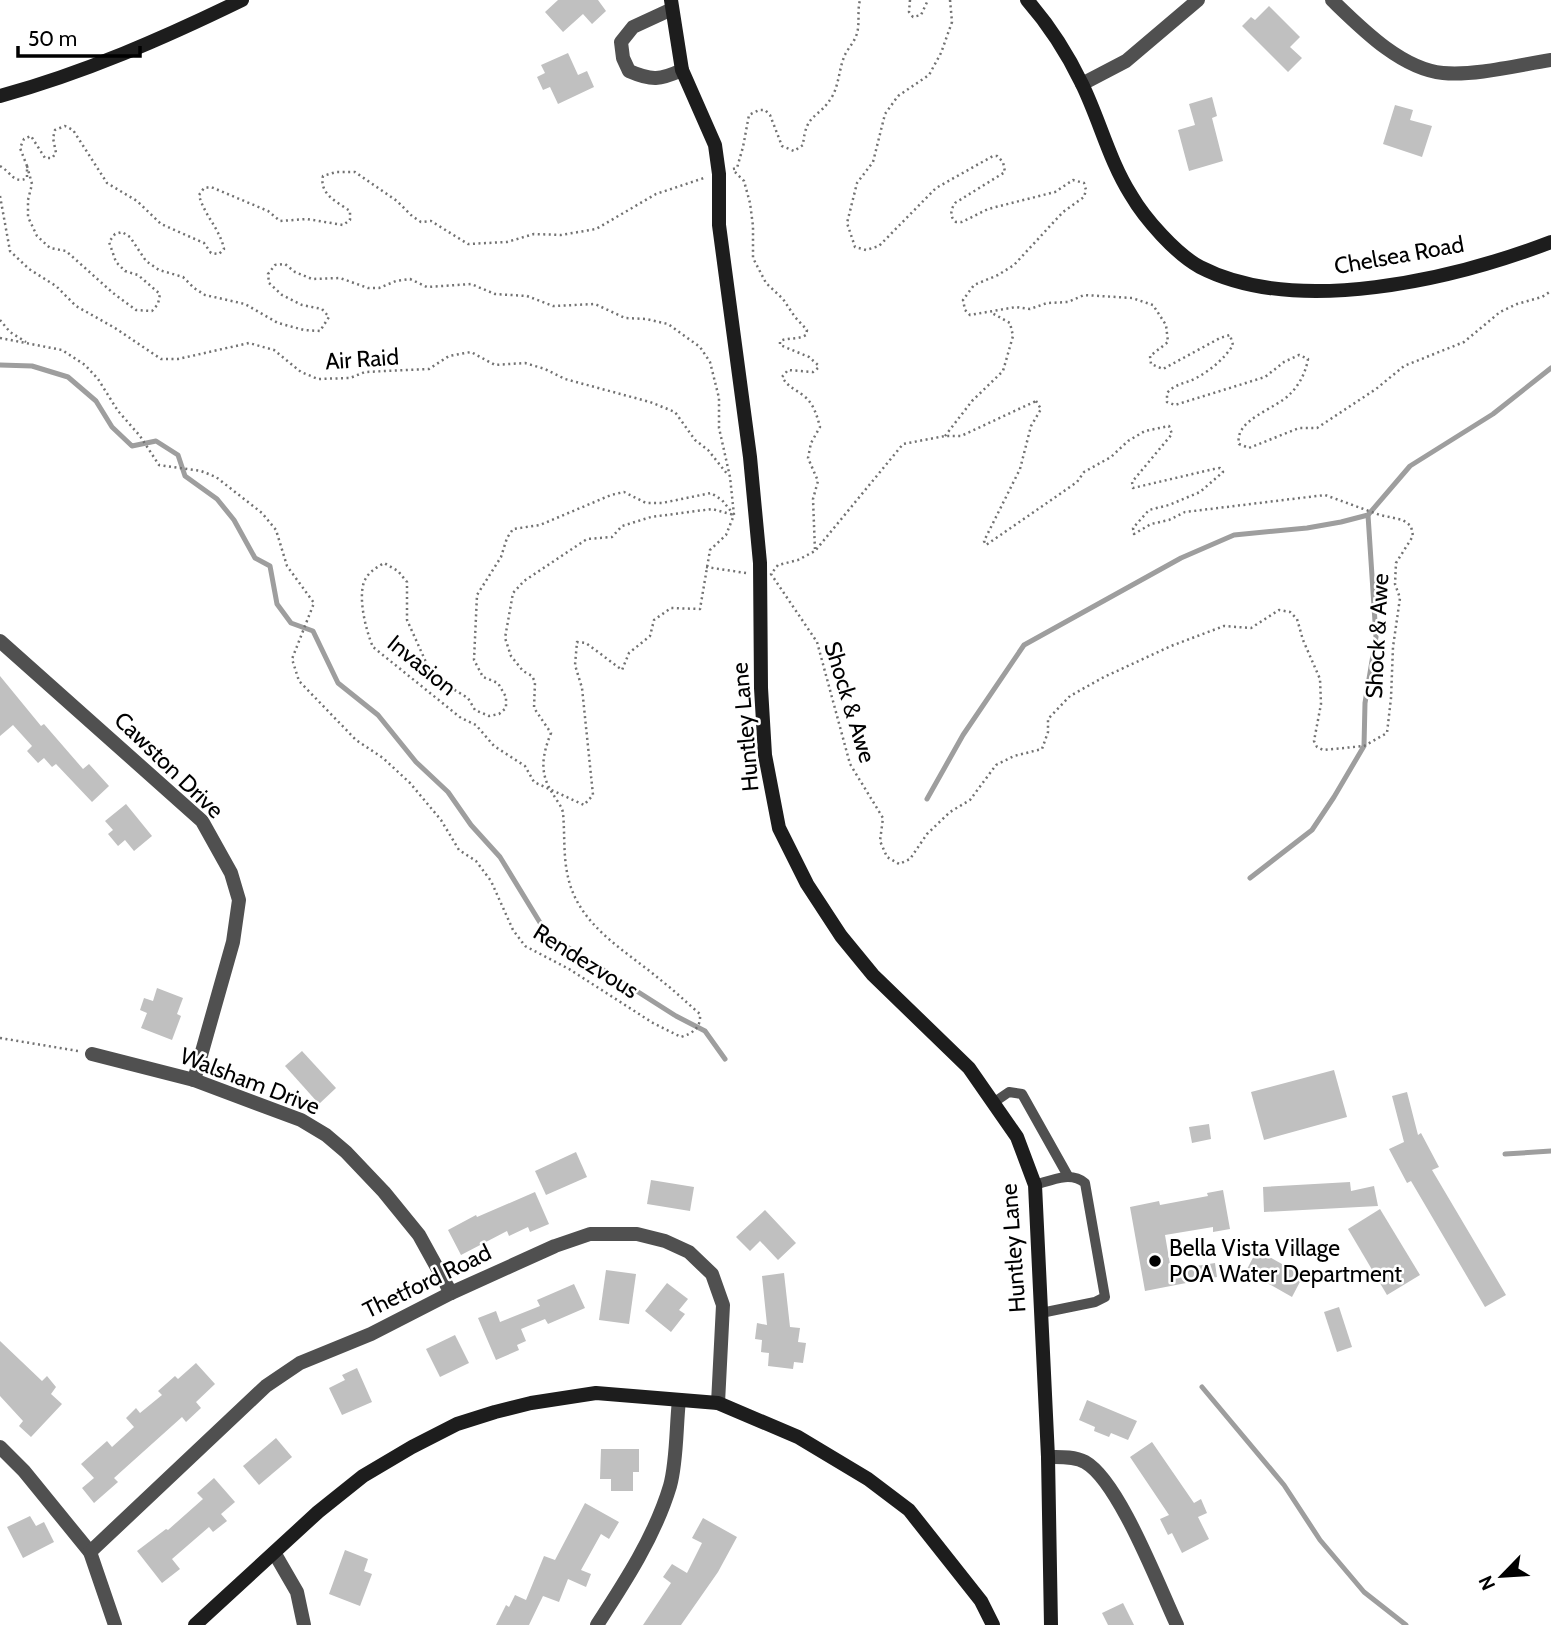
<svg xmlns="http://www.w3.org/2000/svg" width="1551" height="1625" font-family="Cabin,sans-serif">
<style>
.lines{fill:none;stroke-linecap:round;stroke-linejoin:round}
.stream{stroke:#9e9e9e;stroke-width:5}
.building{fill:#c0c0c0}
.path{stroke:#727272;stroke-width:2.5;stroke-dasharray:2 3.5;stroke-linecap:butt}
.lane{stroke:#505050;stroke-width:10}
.street{stroke:#505050;stroke-width:14}
.secondary{stroke:#1d1d1d;stroke-width:14}
.poi-dot{fill:#000;stroke:#fff;stroke-width:2.5}
.labels{text-anchor:middle;stroke-width:5;stroke-linejoin:round;paint-order:stroke}
.street-label{font-size:23px;fill:#000;stroke:#fff}
.poi-label{font-size:23px;fill:#000;stroke:#fff;text-anchor:start}
</style>
<rect width="100%" height="100%" fill="#fff"/>
<g class="lines">
<g class="stream">
<path d="M0 365 32 366 68 377 96 401 112 427 132 446 156 441 178 455 185 476 217 499 234 520 255 558 270 566 277 604 291 623 313 631 338 683 378 715 416 762 448 792 471 825 500 857 547 934 676 1016 705 1031 725 1059"/>
<path d="M927 799 963 735 1024 645 1181 558 1234 535 1307 528 1341 522 1368 515 1410 466 1493 414 1551 368"/>
<path d="M1250 878 1312 830 1334 797 1364 746 1365 703 1376 637 1368 515"/>
<path d="M1505 1154 1551 1151"/>
<path d="M1202 1387 1284 1485 1320 1540 1364 1592 1406 1625"/>
</g>
</g>
<g class="building">
<path d="M558 0H598L606 11 592 24 583 14 563 32 545 12Z"/>
<path d="M1269 6 1300 37 1290 47 1302 58 1288 72 1242 26 1251 17 1255 20Z"/>
<path d="M568 53 578 75 587 71 594 87 558 104 550 87 543 90 537 77 545 73 541 65Z"/>
<path d="M1212 97 1217 116 1212 118 1223 161 1189 171 1178 130 1195 125 1189 104Z"/>
<path d="M1395 105 1413 110 1410 120 1432 126 1422 157 1383 144Z"/>
<path d="M0 676 41 726 44 724 83 769 89 764 109 786 92 802 56 764 52 767 44 758 38 763 27 751 32 746 13 725 0 736Z"/>
<path d="M126 804 152 836 134 851 125 840 118 846 108 834 113 830 105 821Z"/>
<path d="M157 988 183 998 177 1014 181 1016 172 1040 141 1028 147 1013 140 1010 144 998 153 1001Z"/>
<path d="M302 1051 336 1088 319 1104 285 1066Z"/>
<path d="M1334 1070 1347 1117 1264 1140 1251 1092Z"/>
<path d="M1407 1092 1418 1135 1421 1133 1439 1167 1432 1170 1506 1295 1485 1307 1411 1181 1407 1183 1389 1149 1404 1142 1392 1096Z"/>
<path d="M1209 1124 1211 1139 1192 1143 1189 1127Z"/>
<path d="M576 1152 587 1177 546 1195 535 1171Z"/>
<path d="M651 1180 694 1187 690 1211 647 1204Z"/>
<path d="M1350 1182 1351 1191 1374 1186 1378 1206 1264 1212 1263 1187Z"/>
<path d="M1223 1190 1230 1229 1213 1232V1227L1165 1235 1171 1270 1215 1263 1217 1277 1145 1291 1130 1207 1159 1201 1160 1205 1208 1196 1207 1193Z"/>
<path d="M535 1192 549 1224 530 1232 528 1227 509 1236 507 1231 461 1255 448 1230 476 1215 477 1217Z"/>
<path d="M1380 1209 1420 1275 1387 1295 1348 1229Z"/>
<path d="M765 1210 796 1243 778 1260 760 1241 750 1251 736 1237Z"/>
<path d="M1257 1250 1303 1276 1292 1297 1246 1271Z"/>
<path d="M606 1270 636 1274 629 1324 599 1320Z"/>
<path d="M784 1273 790 1327 800 1328 798 1342 806 1343 803 1363 794 1362 793 1369 768 1366 769 1353 761 1352 762 1340 755 1339 757 1323 767 1325 762 1276Z"/>
<path d="M667 1283 688 1299 679 1310 685 1314 671 1332 645 1311Z"/>
<path d="M574 1284 585 1308 548 1324 545 1319 521 1329 526 1341 517 1345 519 1350 496 1360 478 1318 496 1311 500 1322 540 1306 537 1300Z"/>
<path d="M1339 1307 1352 1347 1337 1352 1324 1312Z"/>
<path d="M455 1335 469 1363 440 1377 426 1349Z"/>
<path d="M0 1341 42 1381 47 1376 56 1387 51 1394 62 1404 31 1437 19 1426 23 1421 0 1396Z"/>
<path d="M196 1363 215 1384 196 1402 201 1408 186 1422 182 1417 114 1478 118 1482 94 1503 82 1488 94 1478 81 1464 107 1441 112 1447 134 1427 126 1418 136 1408 140 1413 162 1395 158 1391 175 1376 178 1379Z"/>
<path d="M357 1368 372 1402 342 1415 329 1388 345 1380 342 1375Z"/>
<path d="M1087 1400 1137 1421 1128 1440 1111 1433 1109 1437 1094 1431 1095 1427 1079 1420Z"/>
<path d="M276 1438 292 1457 259 1485 243 1466Z"/>
<path d="M1152 1442 1194 1503 1201 1499 1207 1513 1198 1517 1209 1539 1182 1553 1172 1533 1168 1535 1160 1519 1169 1515 1130 1457Z"/>
<path d="M601 1449H639V1472H633V1491H611V1479H600Z"/>
<path d="M214 1478 235 1502 221 1514 227 1521 213 1532 209 1527 172 1559 180 1569 162 1583 137 1551 166 1529 168 1530 203 1499 197 1493Z"/>
<path d="M585 1503 619 1522 609 1539 601 1534 581 1570 591 1574 586 1587 568 1579 559 1602 543 1596 529 1625H496L506 1605 509 1607 515 1595 526 1600 544 1556 555 1560Z"/>
<path d="M30 1516 36 1526 44 1522 54 1542 23 1558 7 1527Z"/>
<path d="M703 1518 737 1537 718 1572 681 1625H643L671 1583 663 1577 672 1564 687 1573 702 1543 692 1538Z"/>
<path d="M345 1550 368 1559 364 1571 372 1574 360 1606 329 1594Z"/>
<path d="M1123 1603 1134 1625H1108L1102 1613Z"/>
</g>
<g class="lines">
<g class="path">
<path d="M910 0 909 12 913 17 921 15 928 0"/>
<path d="M950 0 952 22 941 53 929 75 898 96 885 114 873 162 857 183 847 223 855 247 866 250 879 246 936 188 993 156H997L1003 162 1005 172 955 203C951 209 949 217 956 222H962L988 209 1055 192 1073 180 1084 183 1086 190 1084 197 1063 212 1014 265 998 275 974 285 963 300 965 310 970 315 1016 307 1030 309 1047 303 1068 302 1084 295 1132 298 1153 305 1166 325 1168 342 1150 356 1151 364 1163 369 1220 338 1230 335 1233 345C1225 358 1210 371 1196 378 1185 384 1176 383 1167 393V402L1175 405 1265 377 1284 362 1299 355 1308 359C1306 371 1300 384 1291 393 1277 409 1234 419 1239 444L1249 448 1299 428H1317L1376 389 1404 366 1464 342 1500 312 1517 304 1542 297 1551 291"/>
<path d="M0 166C10 171 14 185 27 178V166L20 148 24 139 31 136 45 158H52L56 153 53 138 55 130 65 126 73 130 107 183 137 201 161 224 204 243 211 253 219 254 224 249C220 229 204 215 199 195L204 188 211 187 268 211 280 221 307 219 343 225 350 220V211C337 202 319 194 323 176L336 172H355L397 201 412 216 421 222 431 221 468 244 507 242 534 234 561 235 596 229 656 194 704 178"/>
<path d="M27 166 32 184 28 200V217L37 236 50 248 66 251 113 293 136 310 152 311 158 304 160 294 138 275 125 271 116 262 109 242 115 234 122 232 130 237 146 261 159 270 183 277 194 288 205 295 245 304 278 323 304 330 320 331 329 317 322 309 302 305 282 295 269 283 268 274 275 265 285 264 295 272 312 279 340 278 368 288H379L396 281 410 279 427 287 471 284 495 294 527 296 553 306 595 304 625 318 646 319 668 324 700 347 710 362 719 398V428L730 477 734 515 726 535 710 550 700 609 671 608 654 620 650 636 629 653 622 670 586 643 577 642 575 665 582 688 593 795 584 805 534 782 525 766 494 746 476 725 461 718 373 647C366 631 358 599 364 582 368 572 376 568 384 563L398 571 407 582V620L430 671 443 683 468 698 475 710 489 716 499 714 506 708V697L498 683 483 677 474 660 477 595 501 557 507 538 513 529 540 525 611 495 624 492 646 503H662L711 493 722 500 734 515"/>
<path d="M733 169 737 168 743 147 749 115 759 110H765L770 115 782 146 794 151 803 145C806 111 819 120 833 95 839 83 839 70 844 57 847 49 855 42 857 33 860 23 857 11 860 0"/>
<path d="M735 172 744 181 750 203 753 226V258L766 283 783 299 795 317 807 330 806 335C798 340 789 337 780 341V345L809 357 818 365V368L813 372 788 370 782 377C788 387 795 389 804 396 814 404 817 416 820 427L811 443 808 458 818 481 813 499 815 551"/>
<path d="M0 196 10 251 29 269 56 286 76 306 115 328 161 359H178L249 343 274 350 301 372 318 379 350 378 365 372 429 369 449 356 471 352 495 365 525 363 545 369 565 379 650 402 675 412 695 440 708 450 728 475"/>
<path d="M0 320 10 332 26 342"/>
<path d="M0 338 62 350 85 365 98 379 118 411 140 436 159 465 201 471 216 477 262 513 276 530 287 566 314 603 292 659 299 681 356 740 383 758 410 783 441 820 459 850 476 861 491 881 513 930 525 946 569 969 653 1023 681 1037C693 1033 701 1028 700 1014 687 1003 676 992 663 982 627 951 579 927 568 877 563 856 565 834 563 813 562 806 556 800 553 794 539 773 542 756 551 733L534 708 535 682 532 676 523 671 511 656 505 638 513 593 524 581 587 539 612 537 622 526 651 517 712 509 734 515"/>
<path d="M1036 401 1041 409 1031 426 1020 469 984 541 986 545 1057 496 1077 482 1084 472 1111 457 1128 441 1145 431 1169 426 1172 434 1132 482 1133 488 1214 469 1220 468 1223 472 1200 492 1169 505 1149 510 1133 528 1134 534 1151 524 1169 520 1185 512 1325 495 1380 515 1403 520 1411 526 1413 536 1396 563 1395 584 1400 598 1393 647 1391 698 1387 733 1364 746 1323 750 1317 747 1314 741 1321 704 1320 679 1303 640 1297 619 1290 612 1279 610 1251 628 1224 626 1171 646 1104 677 1070 696 1048 719V732L1042 749 1014 756 996 765 970 800 950 812 927 834 910 859 899 864 887 857 880 841 883 818 850 764 817 642 771 574 778 565 798 560 815 551 903 444 945 436H961Z"/>
<path d="M945 436 972 401 1003 371 1013 336 1010 323 992 313"/>
<path d="M706 567 746 573"/>
<path d="M0 1038 78 1051"/>
</g>
<g class="lane">
<path d="M993 1103 1009 1092 1022 1094 1068 1176"/>
<path d="M1035 1185C1052 1180 1071 1171 1085 1183L1105 1297 1095 1302 1041 1313"/>
</g>
<g class="street">
<path d="M1332 0C1361 28 1401 69 1443 73 1475 76 1519 65 1551 60"/>
<path d="M672 9 633 27 621 42 623 58 629 71C652 81 660 80 682 70"/>
<path d="M1082 84 1126 61 1198 0"/>
<path d="M0 641 202 821 231 873 239 900 233 942 194 1080"/>
<path d="M92 1054 194 1080 301 1120 326 1135 346 1152 384 1192 419 1235 451 1293"/>
<path d="M0 1447 24 1471 90 1552 115 1625"/>
<path d="M1048 1457C1059 1457 1074 1456 1085 1462 1119 1481 1159 1587 1177 1625"/>
<path d="M90 1552 266 1386 300 1363 371 1334 451 1293 555 1246 590 1234H637L665 1241 689 1252 712 1274 723 1305 718 1403"/>
<path d="M275 1554 297 1592 304 1625"/>
<path d="M597 1625C625 1582 655 1536 670 1486 677 1461 676 1427 679 1400"/>
</g>
<g class="secondary">
<path d="M671 0 682 70 715 145 719 174V225L750 457 760 563 761 688 765 755 779 828 807 884 841 936 873 975 969 1068 1017 1137 1035 1185 1048 1457 1051 1625"/>
<path d="M1027 0C1048 24 1068 55 1082 84 1100 121 1109 160 1131 195 1145 219 1176 254 1200 267 1297 317 1454 279 1551 242"/>
<path d="M0 96C84 73 164 38 242 0"/>
<path d="M195 1625 318 1512 363 1476 412 1447 457 1424 495 1412 531 1403 596 1393 718 1403 798 1437 868 1479 909 1510 981 1601 993 1625"/>
</g>
</g>
<circle class="poi-dot" cx="1155" cy="1261" r="7"/>
<g class="labels">
<g class="street-label">
<text transform="translate(1399 255) rotate(-10)" y="8">Chelsea Road</text>
<text transform="translate(362 359) rotate(-4)" y="8">Air Raid</text>
<text transform="translate(1377 636) rotate(-87)" y="8">Shock &amp; Awe</text>
<text transform="translate(422 665) rotate(39)" y="8">Invasion</text>
<text transform="translate(850 702) rotate(73)" y="8">Shock &amp; Awe</text>
<text transform="translate(745 727) rotate(-95)" y="8">Huntley Lane</text>
<text transform="translate(169 765) rotate(44)" y="8">Cawston Drive</text>
<text transform="translate(586 961) rotate(32)" y="8">Rendezvous</text>
<text transform="translate(250 1081) rotate(21)" y="8">Walsham Drive</text>
<text transform="translate(1013 1248) rotate(-94)" y="8">Huntley Lane</text>
<text transform="translate(427 1281) rotate(-26)" y="8">Thetford Road</text>
</g>
<g class="poi-label">
<text x="1169" y="1256">Bella Vista Village<tspan x="1169" dy="26">POA Water Department</tspan></text>
</g>
</g>
<g transform="translate(1502 1576) rotate(245)" stroke="#ffffff" stroke-width="5" paint-order="stroke">
<path d="M0-5L12 26L0 18L-12 26Z" fill="#000000"/>
<text y="-10" font-size="19" font-weight="bold" text-anchor="middle" fill="#000000">N</text>
</g>
<path d="M18 46v10h122v-10" fill="none" stroke="#000000" stroke-width="3.5"/>
<text x="28" y="46" font-size="21" fill="#000000" stroke="#ffffff" stroke-width="5" paint-order="stroke">50 m</text>
</svg>
